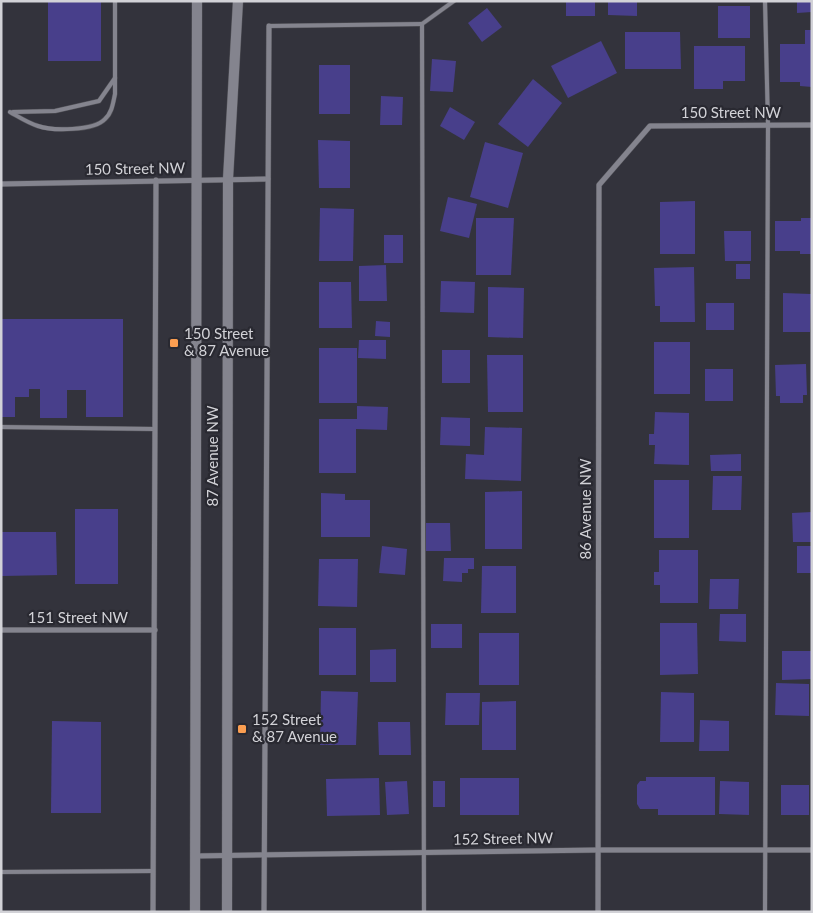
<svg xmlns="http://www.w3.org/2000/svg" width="813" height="913" font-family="Lato,sans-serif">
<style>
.building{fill:#483f8b}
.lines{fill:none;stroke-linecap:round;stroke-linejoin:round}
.service-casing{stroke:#525258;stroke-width:5}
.minor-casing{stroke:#525258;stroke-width:6}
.secondary-casing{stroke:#525258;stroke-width:11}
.service{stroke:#84848e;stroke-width:4}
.minor{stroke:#84848e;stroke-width:5}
.secondary{stroke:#84848e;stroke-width:10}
.poi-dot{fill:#fb9e51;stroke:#292931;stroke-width:2}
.labels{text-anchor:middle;stroke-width:4.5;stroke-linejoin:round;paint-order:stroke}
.street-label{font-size:15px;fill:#d2d2d7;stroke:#292931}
.poi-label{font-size:15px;fill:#d2d2d7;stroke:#292931;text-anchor:start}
</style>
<rect width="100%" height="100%" fill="#33333c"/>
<g class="building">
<rect x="48" y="1" width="53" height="60"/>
<rect x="566" y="1" width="29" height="15"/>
<path d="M608 1H637V16L608 15Z"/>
<path d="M797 1H812V12L797 13Z"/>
<rect x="718" y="6" width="32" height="32"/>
<path d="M487 8 502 27 482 42 468 23Z"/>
<path d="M805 30H812V87L800 86V82H780V44H805Z"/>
<path d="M625 32H680L681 69H625Z"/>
<path d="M601 41 617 73 568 98 551 66Z"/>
<path d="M694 46H745V81H723V89H694Z"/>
<path d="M432 59 456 61 453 92 430 91Z"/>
<rect x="319" y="65" width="31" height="49"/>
<path d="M533 79 562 103 528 147 498 124Z"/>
<path d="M381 96 403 97 402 125H380Z"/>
<path d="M450 107 475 122 464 140 440 126Z"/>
<path d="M318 140 350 141V188H319Z"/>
<path d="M485 142 523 153 508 208 470 197Z"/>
<path d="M448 197 477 204 469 238 440 231Z"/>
<path d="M695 201V254H660V202Z"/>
<path d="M320 208 354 209 353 261H319Z"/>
<path d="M476 218H514L511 275H476Z"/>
<path d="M801 218H812V254H800V251H775V221H801Z"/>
<path d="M724 231H751V261H725Z"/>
<rect x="384" y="235" width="19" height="28"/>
<rect x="736" y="264" width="14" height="15"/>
<path d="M386 265 387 301H359V266Z"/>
<path d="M694 267 695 322H660V306H655L654 268Z"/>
<path d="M441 281 475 282 474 313 440 312Z"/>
<path d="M319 282H351L352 328H319Z"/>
<path d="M488 287 524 288 523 338 488 337Z"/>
<path d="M783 293 811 294 810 332H783Z"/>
<rect x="706" y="303" width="28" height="27"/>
<path d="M1 319H123V417H86V390H67V418H40V389H29V397H15V417H1Z"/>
<path d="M376 321 390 322V337L375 336Z"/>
<path d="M359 340H386V359L358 358Z"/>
<rect x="654" y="342" width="36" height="52"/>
<rect x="319" y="348" width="38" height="55"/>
<rect x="442" y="350" width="28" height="33"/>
<path d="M487 355H523V412H488Z"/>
<path d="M806 364 807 395H803V403H780V396H776L775 365Z"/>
<rect x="705" y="369" width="28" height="32"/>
<path d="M357 406 388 407 387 430 356 429V473H319V419H357Z"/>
<path d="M655 412 689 413V465L654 464 655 445H649V434H654Z"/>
<path d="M441 417 470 418V446L440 445Z"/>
<path d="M485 427 522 428 521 481 465 479 466 454 484 455Z"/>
<path d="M741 454V471H711L710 455Z"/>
<path d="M713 476H742L741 510H712Z"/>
<rect x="654" y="480" width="35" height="58"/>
<path d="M522 491V549H485V492Z"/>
<path d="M321 493 345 494V500H370V537H321Z"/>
<rect x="75" y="509" width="43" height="75"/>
<path d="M812 512V542H793L792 513Z"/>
<path d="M426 523H450L451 551H426Z"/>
<path d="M1 532H56L57 575 2 576Z"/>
<path d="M382 546 407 549 405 575 379 573Z"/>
<rect x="797" y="546" width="15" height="27"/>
<path d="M659 550H698V603H660V585H654V572H659Z"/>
<path d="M444 558H474V569H468V573H462V582L443 581Z"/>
<path d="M319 559H358L357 607 318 606Z"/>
<path d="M482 566H516V613H481Z"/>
<path d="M710 579H739L738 609H709Z"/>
<path d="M720 614H746V642L719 641Z"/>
<path d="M660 623H697L698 674 660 675Z"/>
<rect x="431" y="624" width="31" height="24"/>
<rect x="319" y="628" width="37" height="47"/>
<rect x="479" y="633" width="40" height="52"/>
<path d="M396 649V682H370V650Z"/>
<path d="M782 651H812V679L782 680Z"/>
<path d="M776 683 809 684V716L775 715Z"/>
<path d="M321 691 358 692 356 745H320Z"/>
<path d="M661 692 694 693V742H660Z"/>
<path d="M446 693H480L479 725H445Z"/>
<path d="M516 701V750H482V702Z"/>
<path d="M700 720 729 721V751H699Z"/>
<path d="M52 721 101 722V813H51Z"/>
<path d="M378 722H410L411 755H379Z"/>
<path d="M646 777H715V815H658V809H640L637 804V785L640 781H646Z"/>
<path d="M379 778 380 815 327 816 326 779Z"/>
<rect x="460" y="778" width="59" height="37"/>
<path d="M407 781 409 814 387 815 385 782Z"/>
<rect x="433" y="781" width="12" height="26"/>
<path d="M720 781 749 782V815L719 814Z"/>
<rect x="781" y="785" width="28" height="30"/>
</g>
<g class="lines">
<defs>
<g id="service">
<path d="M269 26 422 24"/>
<path d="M10 112C19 117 28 123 38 126 52 131 94 131 105 119 112 113 113 103 115 94V1"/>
<path d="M13 112 55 111 99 101 115 78"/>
<path d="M1 427 154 429"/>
<path d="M1 872 153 871"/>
<path d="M424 912 422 24 454 1"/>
<path d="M765 912 768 125 765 1"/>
</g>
<g id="minor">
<path d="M1 184 268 179"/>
<path d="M1 630H155"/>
<path d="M195 856 598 850H812"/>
<path d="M153 912 156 180"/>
<path d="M264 912 269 26"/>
<path d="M598 912 599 185 650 126 812 125"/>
</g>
<g id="secondary">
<path d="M195 912 197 1"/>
<path d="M227 912 228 179 238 1"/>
</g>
</defs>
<use href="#service" class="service-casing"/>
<use href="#minor" class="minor-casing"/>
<use href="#secondary" class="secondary-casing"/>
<use href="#service" class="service"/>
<use href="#minor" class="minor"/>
<use href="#secondary" class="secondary"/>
</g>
<g class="poi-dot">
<rect x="169" y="338" width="10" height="10" rx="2.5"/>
<rect x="237" y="724" width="10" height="10" rx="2.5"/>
</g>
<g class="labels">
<g class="street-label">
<text x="731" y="118">150 Street NW</text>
<text transform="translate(135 169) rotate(-1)" y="5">150 Street NW</text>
<text transform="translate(213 456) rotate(-90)" y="5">87 Avenue NW</text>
<text transform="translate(586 509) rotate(-90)" y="5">86 Avenue NW</text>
<text x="78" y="623">151 Street NW</text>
<text transform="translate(503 839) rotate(-1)" y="5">152 Street NW</text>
</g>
<g class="poi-label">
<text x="184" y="339">150 Street<tspan x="184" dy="17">&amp; 87 Avenue</tspan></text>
<text x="252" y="725">152 Street<tspan x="252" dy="17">&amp; 87 Avenue</tspan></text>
</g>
</g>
<rect width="813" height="913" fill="none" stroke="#d2d2d7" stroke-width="5"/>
</svg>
